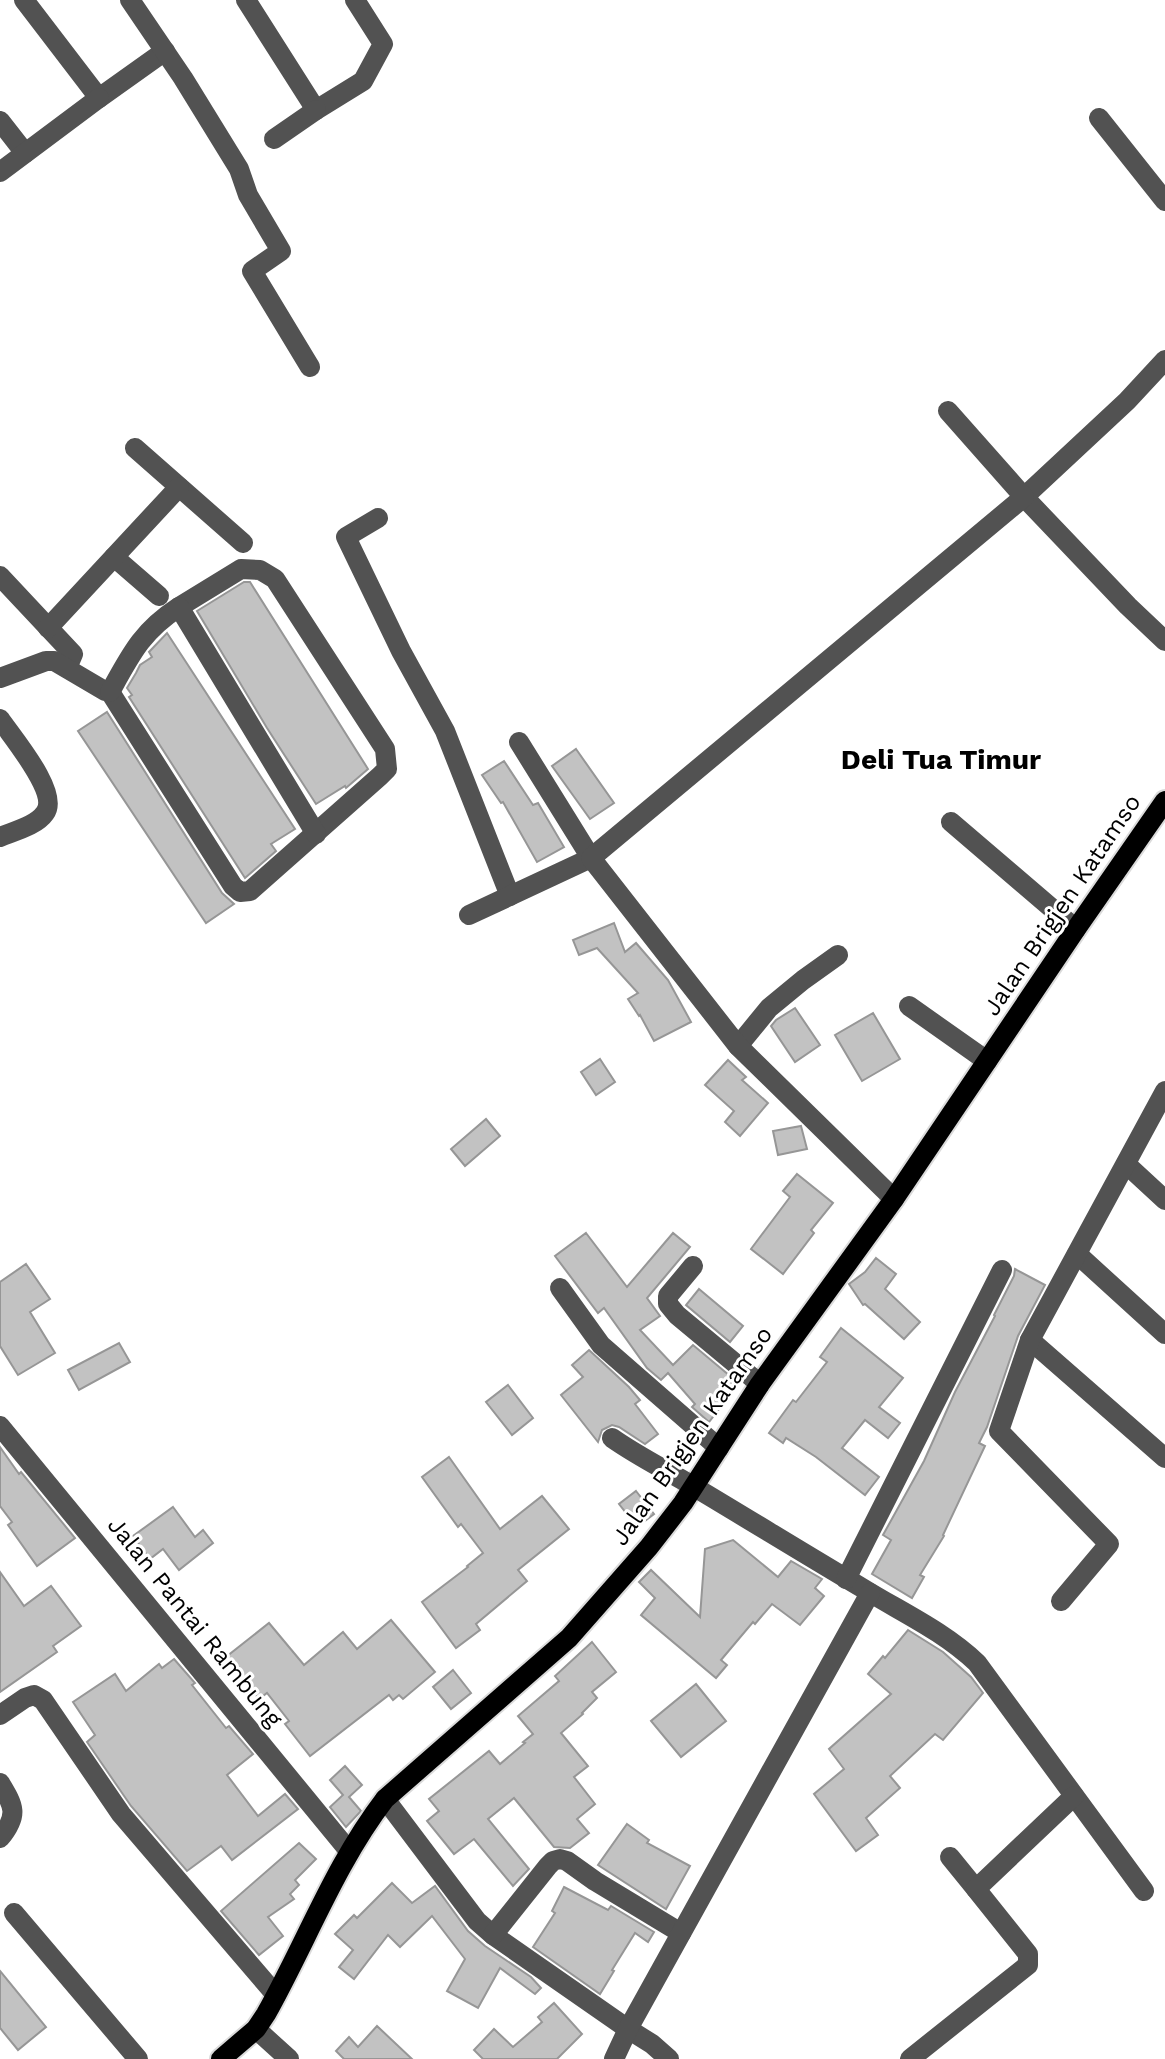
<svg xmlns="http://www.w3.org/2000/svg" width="1165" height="2059" font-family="'Work Sans',sans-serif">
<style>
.building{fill:#c2c2c2;stroke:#969696;stroke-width:2}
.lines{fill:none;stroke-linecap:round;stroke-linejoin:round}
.major-casing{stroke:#dbdbdb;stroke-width:24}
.minor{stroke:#525252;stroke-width:20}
.major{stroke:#000;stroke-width:20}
.labels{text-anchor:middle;stroke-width:6;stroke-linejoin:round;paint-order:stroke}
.street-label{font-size:24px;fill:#000;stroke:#fff}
.quarter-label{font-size:28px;font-weight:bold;fill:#000;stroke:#fff}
</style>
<rect width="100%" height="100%" fill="#fff"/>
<g class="building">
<path d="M244 582H250L368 769 346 788 345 786 316 804 267 728 197 611Z"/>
<path d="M167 633 295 829 271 844 276 851 245 878 129 697 132 695 127 688 136 673 140 665 152 657 149 652Z"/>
<path d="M107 712 222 893 234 904 206 923 78 731Z"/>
<path d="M576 749 614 803 590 819 552 766Z"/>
<path d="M504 761 533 805 538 803 564 847 537 862 503 802 501 803 482 775Z"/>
<path d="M614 923 625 952 636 943 668 980 691 1022 654 1041 640 1015 639 1016 628 999 638 993 597 948 579 955 573 940Z"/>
<path d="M795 1008 820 1045 795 1062 771 1026 776 1020Z"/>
<path d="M873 1013 900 1059 862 1081 835 1035Z"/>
<path d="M600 1059 615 1082 596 1095 581 1072Z"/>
<path d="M728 1060 746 1077 742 1080 768 1103 740 1136 725 1122 734 1111 705 1085Z"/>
<path d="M486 1119 500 1136 465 1166 451 1149Z"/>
<path d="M801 1126 807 1149 778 1155 773 1131Z"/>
<path d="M797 1174 833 1203 811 1230 814 1233 783 1274 751 1249 790 1197 783 1191Z"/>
<path d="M586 1233 627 1287 673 1233 690 1247 647 1298 660 1316 640 1330 673 1365 693 1345 736 1381 715 1397 723 1404 709 1422 692 1407 695 1404 668 1373 661 1380 647 1368 604 1308 598 1313 555 1256Z"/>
<path d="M876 1258 896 1274 885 1289 920 1322 904 1339 865 1304 863 1305 849 1284 865 1272Z"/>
<path d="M26 1264 50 1299 30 1312 55 1353 18 1375 0 1346V1282Z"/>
<path d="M1015 1269 1045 1285 1018 1336 987 1427 979 1443 985 1446 943 1535 944 1536 920 1575 924 1577 912 1598 872 1574 891 1540 883 1535 924 1461 955 1392 995 1316 994 1315 1014 1276Z"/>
<path d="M699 1289 743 1326 730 1342 686 1305Z"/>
<path d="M841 1328 903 1378 879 1407 900 1423 888 1438 865 1420 842 1448 879 1477 865 1495 816 1457 786 1438 783 1443 769 1433 793 1400 796 1402 827 1362 820 1357Z"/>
<path d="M119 1343 130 1362 79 1390 68 1370Z"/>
<path d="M589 1350 629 1387 640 1400 635 1404 658 1434 645 1444 619 1427 612 1425 602 1430 598 1442 561 1395 583 1377 572 1365Z"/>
<path d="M508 1385 533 1418 512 1435 486 1402Z"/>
<path d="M0 1447 19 1474 21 1472 75 1538 37 1566 8 1525 12 1522 0 1506Z"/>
<path d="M449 1457 500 1529 542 1496 569 1529 518 1570 527 1581 476 1624 480 1630 456 1648 422 1602 468 1567 467 1566 483 1553 461 1524 458 1527 422 1477Z"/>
<path d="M636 1491 654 1514 637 1527 619 1504Z"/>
<path d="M173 1507 195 1537 203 1530 213 1543 179 1570 163 1549 150 1559 133 1536Z"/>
<path d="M733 1540 778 1577 791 1561 822 1579 815 1588 824 1596 800 1625 772 1604 755 1624 753 1622 721 1660 727 1665 716 1678 641 1615 655 1598 639 1582 651 1570 700 1617 705 1549Z"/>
<path d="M0 1572 24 1606 51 1586 81 1626 53 1646 57 1652 0 1692Z"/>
<path d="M391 1620 435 1672 403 1699 399 1695 393 1700 389 1695 310 1756 285 1724 289 1721 267 1693 259 1699 226 1657 269 1623 304 1665 343 1632 357 1649Z"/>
<path d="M908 1630 943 1652 971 1677 983 1693 943 1740 935 1734 890 1776 900 1788 866 1818 878 1835 856 1851 814 1794 844 1769 829 1749 891 1694 868 1674 883 1656 885 1658Z"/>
<path d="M592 1642 616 1672 592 1692 597 1698 582 1713 583 1714 561 1733 588 1766 574 1777 595 1804 577 1819 589 1833 570 1848 554 1847 514 1798 488 1819 529 1869 513 1886 474 1839 454 1854 427 1821 439 1811 429 1799 489 1751 500 1764 525 1743 523 1742 533 1734 518 1716 559 1681 555 1676Z"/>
<path d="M174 1659 195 1683 192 1685 226 1728 229 1726 253 1754 227 1775 258 1816 285 1794 298 1809 232 1860 221 1846 187 1871 131 1806 87 1742 95 1735 73 1702 115 1674 126 1691 159 1664 162 1668Z"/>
<path d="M453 1670 471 1693 451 1709 433 1687Z"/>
<path d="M696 1684 726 1721 681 1757 651 1721Z"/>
<path d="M345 1766 362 1785 349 1797 361 1811 346 1827 330 1807 343 1795 330 1780Z"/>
<path d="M627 1824 649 1840 647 1843 690 1866 666 1909 598 1865Z"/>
<path d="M299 1843 316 1859 295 1880 299 1885 290 1894 294 1899 268 1917 283 1936 259 1955 221 1911Z"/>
<path d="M392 1883 412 1903 435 1886 468 1931 485 1946 531 1977 541 1988 535 1994 500 1968 478 2008 447 1991 465 1959 432 1916 400 1947 388 1935 354 1979 339 1967 353 1950 335 1934 354 1915 357 1918Z"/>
<path d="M564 1887 608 1910 611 1906 654 1932 648 1942 635 1933 612 1970 614 1971 600 1994 533 1947 555 1913 552 1911Z"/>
<path d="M0 1971 46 2027 18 2050 0 2028Z"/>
<path d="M554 2003 582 2034 557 2059H483L474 2050 494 2029 513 2047 542 2022 538 2017Z"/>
<path d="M377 2026 412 2059H344L336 2051 349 2037 358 2047Z"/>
</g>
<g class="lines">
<defs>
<path id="major" d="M221 2059 256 2029 266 2014C306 1943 335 1864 385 1799L569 1638 649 1547 683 1503 760 1384 894 1199 1076 929 1165 801"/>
</defs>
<use href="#major" class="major-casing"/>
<g class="minor">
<path d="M24 0 99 98 165 51"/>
<path d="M130 0 183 78 239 169 248 195 281 251 252 271 310 367"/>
<path d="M246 0 316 110 363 81 383 44 355 0"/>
<path d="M1099 118 1165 201"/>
<path d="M0 121 25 153"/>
<path d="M274 139 316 110"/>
<path d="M0 172 99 98"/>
<path d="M1165 360 1127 401 1024 497 1128 606 1165 641"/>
<path d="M135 448 243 543"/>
<path d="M378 518 346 537 401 651 445 731 510 896"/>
<path d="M114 557 159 596"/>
<path d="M0 576 73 654 67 668"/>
<path d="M48 628 179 487"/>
<path d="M0 678 46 661H54L105 691 110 692 233 886 240 892 250 891 380 776 387 769 385 749 275 579 260 570 241 569 179 607"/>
<path d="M110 692C131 654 142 631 179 607L316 834"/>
<path d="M0 719C12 737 60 793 45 813 36 826 14 831 0 837"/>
<path d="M951 822 1076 929"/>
<path d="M469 915 591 858 519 742"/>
<path d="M909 1006 987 1061"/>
<path d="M738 1046 769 1008 803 980 838 955"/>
<path d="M1126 1164 1165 1200"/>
<path d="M894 1199 738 1046 591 858 1024 497 948 411"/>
<path d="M1077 1254 1165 1334"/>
<path d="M693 1266 668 1296V1304L677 1315 760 1384"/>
<path d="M560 1288 601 1345 719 1448"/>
<path d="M1030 1340 1165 1458"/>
<path d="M0 1426 349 1851"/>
<path d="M612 1438C639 1457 668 1471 696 1488 753 1522 808 1556 864 1589 903 1613 943 1631 977 1663L1144 1891"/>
<path d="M846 1579 1002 1270"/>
<path d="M1061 1601 1109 1544 999 1431 1030 1340 1165 1091"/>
<path d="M0 1715 25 1698 34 1695 43 1700 121 1814 276 1995"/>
<path d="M0 1783C14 1806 19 1815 0 1838"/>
<path d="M385 1799 477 1921 493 1935 628 2029 652 2044 669 2059"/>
<path d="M950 1857 976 1889"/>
<path d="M14 1913 138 2059"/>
<path d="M493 1935 548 1866 553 1861 560 1859 567 1861 595 1881 681 1933"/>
<path d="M256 2029 289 2059"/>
<path d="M614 2059 628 2029 870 1593"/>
<path d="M910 2059 1028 1965V1954L976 1889 1074 1796"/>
</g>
<use href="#major" class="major"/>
</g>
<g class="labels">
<g class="street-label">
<text transform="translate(1062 905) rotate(-56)" y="8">Jalan Brigjen Katamso</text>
<text transform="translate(692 1436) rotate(-55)" y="8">Jalan Brigjen Katamso</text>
<text transform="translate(195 1622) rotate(51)" y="8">Jalan Pantai Rambung</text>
</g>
<g class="quarter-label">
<text x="941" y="769">Deli Tua Timur</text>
</g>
</g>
</svg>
